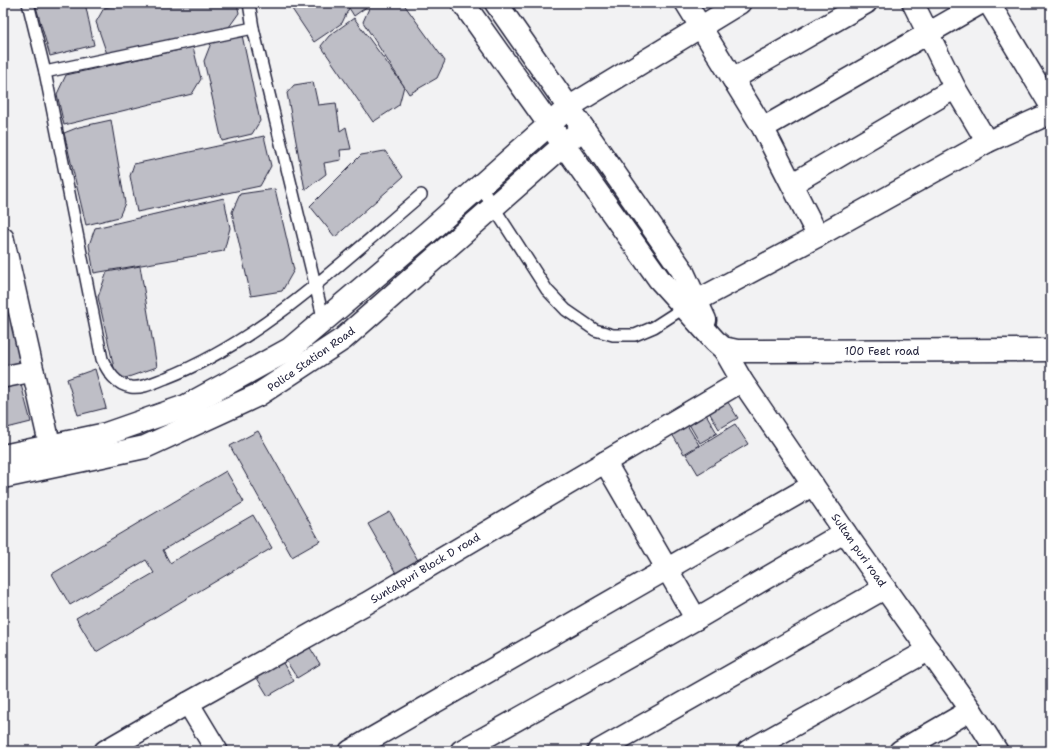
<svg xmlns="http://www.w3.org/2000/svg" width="1054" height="754" font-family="'Shantell Sans',sans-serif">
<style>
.building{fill:#bebec6;stroke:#22223b}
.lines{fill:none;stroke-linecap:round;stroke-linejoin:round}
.service-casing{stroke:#22223b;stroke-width:14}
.minor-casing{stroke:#22223b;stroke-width:24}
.tertiary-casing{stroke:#22223b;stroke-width:25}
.service{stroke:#fff;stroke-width:11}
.minor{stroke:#fff;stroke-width:21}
.tertiary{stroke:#fff;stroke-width:22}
.labels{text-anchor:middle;stroke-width:3.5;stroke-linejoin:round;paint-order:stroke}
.street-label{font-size:11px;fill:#22223b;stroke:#fff}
</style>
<rect width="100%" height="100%" fill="#f2f2f3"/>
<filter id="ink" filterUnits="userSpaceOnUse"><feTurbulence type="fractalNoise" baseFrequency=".025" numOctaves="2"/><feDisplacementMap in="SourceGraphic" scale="8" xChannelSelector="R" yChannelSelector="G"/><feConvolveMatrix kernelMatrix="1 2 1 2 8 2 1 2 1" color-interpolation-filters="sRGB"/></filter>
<g filter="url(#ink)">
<g class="building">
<path d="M35 3H85L94 45 50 56Z"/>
<path d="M125 3H237L239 13 229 27 107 54 96 22 104 8Z"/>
<path d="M288 3H345L349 8 342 23 314 42Z"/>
<path d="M346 3H372L354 16Z"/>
<path d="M374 3H403L445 61 437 78 409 94 363 22 370 6Z"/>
<path d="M354 18 404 86 399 105 373 122 321 46 329 36Z"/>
<path d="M242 35 260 121 252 134 222 141 204 61 211 43Z"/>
<path d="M193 47 201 79 192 94 64 125 57 94 66 75Z"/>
<path d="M313 82 318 105 336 103 340 131 346 127 351 149 340 150 341 160 324 163 326 174 305 190 287 93 294 85Z"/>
<path d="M111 120 125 203 119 217 86 225 64 133 79 127Z"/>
<path d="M264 136 271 166 260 186 137 212 130 176 134 164Z"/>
<path d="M385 151 403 177 335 237 310 206 361 155Z"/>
<path d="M275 189 294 270 282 291 251 296 232 212 240 194Z"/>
<path d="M224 198 230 228 224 251 94 273 89 245 95 228Z"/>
<path d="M140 266 157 367 117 381 98 297 107 272Z"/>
<path d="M11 315 20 366 3 370V316Z"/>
<path d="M95 369 106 408 78 415 67 379Z"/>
<path d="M19 377 31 422 3 429V380Z"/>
<path d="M724 396 738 418 719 429 706 407Z"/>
<path d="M703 409 717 433 700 443 686 419Z"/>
<path d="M684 420 699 445 684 454 669 429Z"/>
<path d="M735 424 748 444 698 474 686 454Z"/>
<path d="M258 431 320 541 292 557 230 446Z"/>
<path d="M226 471 244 502 163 550 170 563 253 515 272 548 96 652 76 618 154 573 146 560 70 605 52 574Z"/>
<path d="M390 512 419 562 397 575 368 524Z"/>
<path d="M304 638 320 664 297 678 281 653Z"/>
<path d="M278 655 294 681 268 696 252 670Z"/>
</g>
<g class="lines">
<defs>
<g id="service">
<path d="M28 3 45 72 102 359C108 372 116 385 131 387 142 389 155 382 166 378 263 340 343 261 421 195"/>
<path d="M249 3 253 28 324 321"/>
<path d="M45 72 253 28"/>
<path d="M480 186 547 290 566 310 595 330 613 335H635L654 327 685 307"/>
</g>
<g id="minor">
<path d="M686 3 763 128 818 236"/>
<path d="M913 3 955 88 987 142"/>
<path d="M989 3 1051 106"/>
<path d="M733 79 866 3"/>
<path d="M569 107 740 3"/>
<path d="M763 128 981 3"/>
<path d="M792 184 955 88"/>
<path d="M3 238 50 446"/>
<path d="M685 307 818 236 987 142 1051 113"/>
<path d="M723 348 742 381 845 532 971 710 997 751"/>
<path d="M3 377 33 371"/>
<path d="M605 462 696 619"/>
<path d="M188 703 217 751"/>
<path d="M105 751 188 703 367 603 742 381"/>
<path d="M350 751 813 485"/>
<path d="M461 751 696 619 845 532"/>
<path d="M598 751 885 588"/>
<path d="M748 751 929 650"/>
<path d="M900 751 971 710"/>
</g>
<g id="tertiary">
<path d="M463 3 659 279 715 341 723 348 737 351 1051 350"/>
<path d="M496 3 682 270 705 320"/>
<path d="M3 456 106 434 186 406 290 349 427 233 569 107"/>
<path d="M3 477 145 447 258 395 343 339 583 128"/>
</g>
</defs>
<use href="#service" class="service-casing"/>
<use href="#minor" class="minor-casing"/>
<use href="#tertiary" class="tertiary-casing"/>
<use href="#service" class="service"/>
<use href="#minor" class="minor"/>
<use href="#tertiary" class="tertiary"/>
</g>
</g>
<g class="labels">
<g class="street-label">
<text x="882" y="355">100 Feet road</text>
<text transform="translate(311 359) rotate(-35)" y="4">Police Station Road</text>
<text transform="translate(859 550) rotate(55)" y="4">Sultan puri road</text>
<text transform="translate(425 568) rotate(-31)" y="4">Suntalpuri Block D road</text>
</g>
</g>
<rect width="1054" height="754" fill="none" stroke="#fff" stroke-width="16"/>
<rect x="8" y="8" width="1038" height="738" fill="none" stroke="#22223b" stroke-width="1.5" filter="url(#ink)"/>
</svg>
